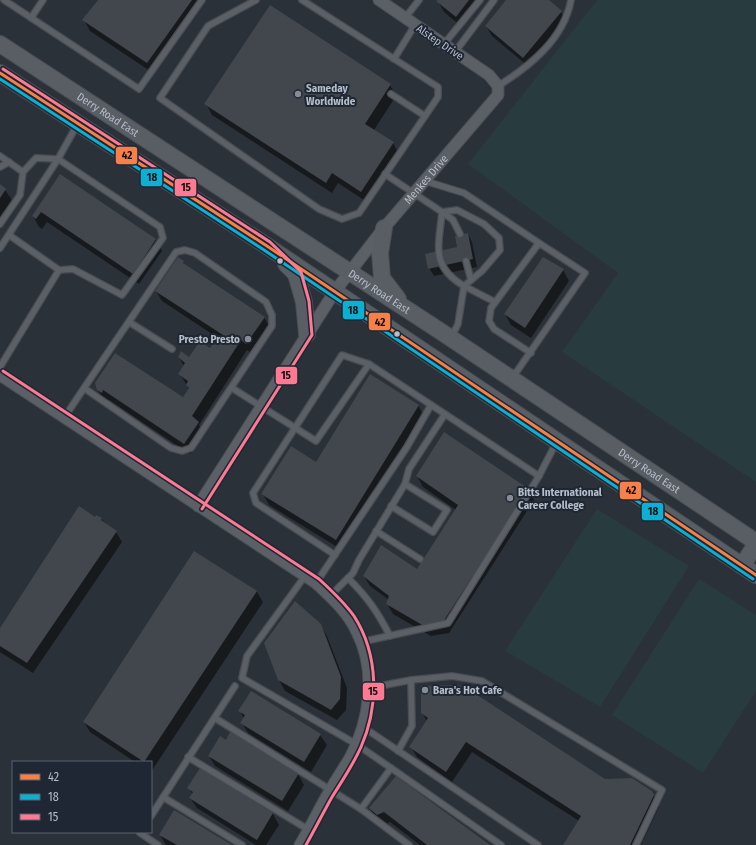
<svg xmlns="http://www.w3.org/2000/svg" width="756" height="845" font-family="'Fira Sans Condensed',sans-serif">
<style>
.green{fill:#283b3e}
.shadow{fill:#0007}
.building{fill:#42464d}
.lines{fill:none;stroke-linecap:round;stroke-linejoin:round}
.service-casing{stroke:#494d53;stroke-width:8}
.minor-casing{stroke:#494d53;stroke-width:13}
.secondary-casing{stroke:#494d53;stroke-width:18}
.service{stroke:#5b5f66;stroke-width:5.5}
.minor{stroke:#5b5f66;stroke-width:11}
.secondary{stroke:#595e65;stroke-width:16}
.bus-1-casing{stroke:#1e2733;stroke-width:6}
.bus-2-casing{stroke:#1e2733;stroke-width:6}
.bus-3-casing{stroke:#1e2733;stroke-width:6}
.bus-1{stroke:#f78048;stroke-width:3}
.bus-2{stroke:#0dafd3;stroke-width:3}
.bus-3{stroke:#fe7a93;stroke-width:3}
.poi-dot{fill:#858c96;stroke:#1e2733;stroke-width:1.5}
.bus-dot{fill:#b5bdc9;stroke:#1e2733;stroke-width:1.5}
.labels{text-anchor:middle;stroke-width:4;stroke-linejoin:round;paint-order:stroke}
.street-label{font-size:11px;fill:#b5bdc9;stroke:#1e2733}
.poi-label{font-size:11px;font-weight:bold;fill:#b5bdc9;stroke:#1e2733;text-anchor:start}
.line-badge{stroke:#1e2733;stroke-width:1.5}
.pale-badge-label{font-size:11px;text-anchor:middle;font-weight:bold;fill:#111}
</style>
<rect width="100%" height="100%" fill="#2b3138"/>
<g class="green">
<path d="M597 0H756V482L562 352 618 273 468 164Z"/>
<path d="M597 509 689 566 600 707 505 651Z"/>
<path d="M699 579 756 615V691L703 773 612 715Z"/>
</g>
<g class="shadow">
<path d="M98 0H205L153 73 90 31 84 20Z"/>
<path d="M439 0H484L462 27 444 12 438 1Z"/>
<path d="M508 0H547L561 12 567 22 530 68 492 36 486 26Z"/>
<path d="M390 85 396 96 374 130 393 143 399 154 367 202 338 183 332 193 212 115 206 104Z"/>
<path d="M60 175 156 240 162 251 139 284 47 222 42 229 39 227 33 216Z"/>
<path d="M0 185 5 190 12 200 0 217Z"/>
<path d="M468 234 472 242 477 267 434 276 429 268 458 248Z"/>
<path d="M183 262 186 266 264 317 270 328 253 354 247 350 199 425 204 433 190 454 109 400 108 403 104 400 97 389 184 399 189 389 180 374 184 366 179 357 189 358 210 349 221 340 162 301 156 291Z"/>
<path d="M563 270 569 281 531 338 511 325 505 314Z"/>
<path d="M418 405 424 416 342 550 269 505 263 494Z"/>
<path d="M417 476 528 489 534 500 449 633 431 636 393 614 387 604 389 600 370 586 364 576 417 570 456 510 423 487Z"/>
<path d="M96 518 101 519 116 532 122 542 33 673 0 652V629Z"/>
<path d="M195 553 257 592 263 602 151 772V762H135L90 732 84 722Z"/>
<path d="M320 625 327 636 347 688 346 710 337 720 285 691 279 680Z"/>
<path d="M251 692 320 735 327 745 311 772 248 733 242 723 244 719 240 711Z"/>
<path d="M422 713 604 780 651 791 659 807 641 845H564L579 821 472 752 452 782 417 757 411 747 427 721Z"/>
<path d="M209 756 298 774 304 785 288 811 215 766Z"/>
<path d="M200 769 273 814 279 825 266 845H256L197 808 190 798 193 795 189 788Z"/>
<path d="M396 777 488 845H420L390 822 384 825 376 819 370 808Z"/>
<path d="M160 835 230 845H166Z"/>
</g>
<g class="building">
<path d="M98 0H192L147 63 82 20Z"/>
<path d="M438 0H469L456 17 436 1Z"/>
<path d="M506 0H549L562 11 523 58 485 26Z"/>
<path d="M270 5 391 84 365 124 394 142 361 192 332 173 326 183 204 104Z"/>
<path d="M60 174 156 239 133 274 41 212 36 219 32 216Z"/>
<path d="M0 184 6 189 0 198Z"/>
<path d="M468 233 473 259 428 269 425 254 457 247 455 236Z"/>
<path d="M178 257 184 261 183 263 265 317 246 344 241 340 192 416 199 422 184 444 103 390 102 393 97 390 95 383 115 353 183 397 189 388 186 385 188 381 178 374 185 363 178 357 181 351 189 357 200 341 210 348 216 338 219 341 223 335 155 291Z"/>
<path d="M543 257 564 269 525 328 504 314Z"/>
<path d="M370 374 419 405 336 540 261 494 291 446 316 462Z"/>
<path d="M444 432 529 489 443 622 424 626 386 604 389 596 363 576 381 545 417 569 458 505 416 476Z"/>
<path d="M79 506 95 517 96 515 102 518 101 520 117 531 27 663 0 646V628Z"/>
<path d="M194 551 257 591 144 762 83 722Z"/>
<path d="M295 601 321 624 341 677 340 699 331 710 278 680 264 643Z"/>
<path d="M458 685 465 687 605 779 632 778 652 791 654 795 630 845H563L581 816 466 742 446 772 409 747 428 718 421 713V686Z"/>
<path d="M251 691 321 734 304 762 240 723 245 715 238 711Z"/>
<path d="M230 732 299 773 282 801 208 756 220 736 226 740Z"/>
<path d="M200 768 273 813 257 840 189 798 193 792 187 788Z"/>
<path d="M396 776 490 845H427L384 812 377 815 369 808Z"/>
<path d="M174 810 232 845H177L159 835Z"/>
</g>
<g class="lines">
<defs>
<g id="service">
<path d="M4 0 139 89 202 0"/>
<path d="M256 0 208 26 160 98 319 209 342 219 359 213 438 97V87L302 0"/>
<path d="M31 18 43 0"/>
<path d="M405 18 419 0"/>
<path d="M444 44 480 0"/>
<path d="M455 52 494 0"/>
<path d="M394 59 415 25"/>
<path d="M498 86C530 66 564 39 571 0"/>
<path d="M391 94 425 116"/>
<path d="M0 156 23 172 20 195 0 224"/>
<path d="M0 167 9 162"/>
<path d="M23 172 36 158 58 159 160 227 163 238 122 295 73 269 59 270"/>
<path d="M385 174 442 212 457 210 484 224 499 238 500 250 482 271 464 286C430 266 439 245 442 212"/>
<path d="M425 181 464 193 539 243"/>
<path d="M442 212 453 220 460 234"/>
<path d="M0 248 58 159 77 125"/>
<path d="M466 261 471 280"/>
<path d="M129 322 172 349"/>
<path d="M452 336 458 324 464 286 495 302"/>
<path d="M0 367 59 270 9 235"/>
<path d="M513 377 585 273 539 243 491 308 489 321 494 329 531 353"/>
<path d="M232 388 316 441 369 364 539 476 556 443"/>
<path d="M64 418C101 362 139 307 176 252L185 250 195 253 266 302 272 315V326L191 448 182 451 171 448 84 388"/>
<path d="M391 506 433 532 447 510 405 484"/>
<path d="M376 531 420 559"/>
<path d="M335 555 256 503 253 493 342 355 369 364"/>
<path d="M305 576 247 656 242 678 356 744 391 768 361 809"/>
<path d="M348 578C368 598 377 611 390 636"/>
<path d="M316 583 407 447 431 405"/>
<path d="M330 596 353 573 359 560 405 484 409 469 445 414"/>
<path d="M361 642 448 623 539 476"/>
<path d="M369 688 411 680 452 676 482 681 662 790 636 845"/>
<path d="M215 718 361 809 409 845"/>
<path d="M363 727 538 845"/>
<path d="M398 751 412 726 411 680"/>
<path d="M188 757 309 830"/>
<path d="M391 768 501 845"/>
<path d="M163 797 242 845"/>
<path d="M151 816 235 686"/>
<path d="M141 832 140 833 158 845"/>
</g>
<g id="minor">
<path d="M0 375 316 583C332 598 348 612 357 632 377 671 370 721 350 758 344 768 337 778 331 789 320 807 311 827 300 845"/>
<path id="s1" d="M198 506 335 291 384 228 498 95V86L489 75 379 0"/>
</g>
<g id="secondary">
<path id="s2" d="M0 44 437 329 756 542"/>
<path d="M0 73 267 246 756 575"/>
<path d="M384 228 380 253 382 278 398 299"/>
<path d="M286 264 296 274 304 302 307 334"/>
<path d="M742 566 756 544"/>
</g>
</defs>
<use href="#service" class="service-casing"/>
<use href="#minor" class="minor-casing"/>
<use href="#secondary" class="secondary-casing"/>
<use href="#service" class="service"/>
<use href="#minor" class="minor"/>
<use href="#secondary" class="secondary"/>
<defs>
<path id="bus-1" d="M0 73 267 246 756 575"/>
<path id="bus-2" d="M0 79 264 250 753 579"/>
<g id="bus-3">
<path d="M3 69 270 242 301 272 309 301 312 335 202 509"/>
<path d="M3 371 319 579C331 590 344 602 354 616 379 655 379 706 361 747 353 765 342 781 332 797 323 813 315 829 306 845"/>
</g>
</defs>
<use href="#bus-1" class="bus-1-casing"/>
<use href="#bus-2" class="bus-2-casing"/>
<use href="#bus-3" class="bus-3-casing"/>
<use href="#bus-1" class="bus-1"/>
<use href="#bus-2" class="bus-2"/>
<use href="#bus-3" class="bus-3"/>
</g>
<g class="poi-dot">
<circle cx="298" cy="94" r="4"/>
<circle cx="248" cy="339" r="4"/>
<circle cx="510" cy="498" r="4"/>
<circle cx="425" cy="690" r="4"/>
</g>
<g class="bus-dot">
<circle cx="280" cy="261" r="3.5"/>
<circle cx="397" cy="334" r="3.5"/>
</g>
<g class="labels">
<g class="street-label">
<text transform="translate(440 42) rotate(34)" y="4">Alstep Drive</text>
<text dy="4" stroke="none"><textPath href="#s2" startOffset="129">Derry Road East</textPath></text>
<text dy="4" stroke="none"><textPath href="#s1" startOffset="399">Menkes Drive</textPath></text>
<text dy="4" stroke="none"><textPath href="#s2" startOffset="453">Derry Road East</textPath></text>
<text dy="4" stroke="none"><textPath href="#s2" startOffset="777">Derry Road East</textPath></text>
</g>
<g class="poi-label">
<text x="306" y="92">Sameday<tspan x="306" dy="13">Worldwide</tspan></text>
<text x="240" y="343" text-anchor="end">Presto Presto</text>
<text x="518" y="496">Bitts International<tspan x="518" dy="13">Career College</tspan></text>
<text x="433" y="694">Bara's Hot Cafe</text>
</g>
</g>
<g class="line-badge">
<rect x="115" y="146" width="23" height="19" rx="4" fill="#f78048"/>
<rect x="140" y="168" width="23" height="19" rx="4" fill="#0dafd3"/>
<rect x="174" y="178" width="23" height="19" rx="4" fill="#fe7a93"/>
<rect x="342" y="300" width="23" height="20" rx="4" fill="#0dafd3"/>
<rect x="368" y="312" width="23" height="19" rx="4" fill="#f78048"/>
<rect x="275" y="366" width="23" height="19" rx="4" fill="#fe7a93"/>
<rect x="619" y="481" width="23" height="19" rx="4" fill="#f78048"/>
<rect x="641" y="502" width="23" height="19" rx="4" fill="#0dafd3"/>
<rect x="362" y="682" width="23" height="19" rx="4" fill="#fe7a93"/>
</g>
<g class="pale-badge-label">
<text x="127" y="159">42</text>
<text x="152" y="181">18</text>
<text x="186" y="191">15</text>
<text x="353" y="314">18</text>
<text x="380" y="326">42</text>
<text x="286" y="379">15</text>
<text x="631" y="494">42</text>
<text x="653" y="515">18</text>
<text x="373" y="695">15</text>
</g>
<rect x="12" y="761" width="140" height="72" fill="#1e2733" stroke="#5a636f"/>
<rect x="20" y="774" width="20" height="6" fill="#f78048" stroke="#5a636f"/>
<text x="48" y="781" font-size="12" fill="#b5bdc9">42</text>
<rect x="20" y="794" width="20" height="6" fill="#0dafd3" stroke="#5a636f"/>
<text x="48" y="801" font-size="12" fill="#b5bdc9">18</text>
<rect x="20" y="814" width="20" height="6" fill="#fe7a93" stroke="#5a636f"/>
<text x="48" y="821" font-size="12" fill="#b5bdc9">15</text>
</svg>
